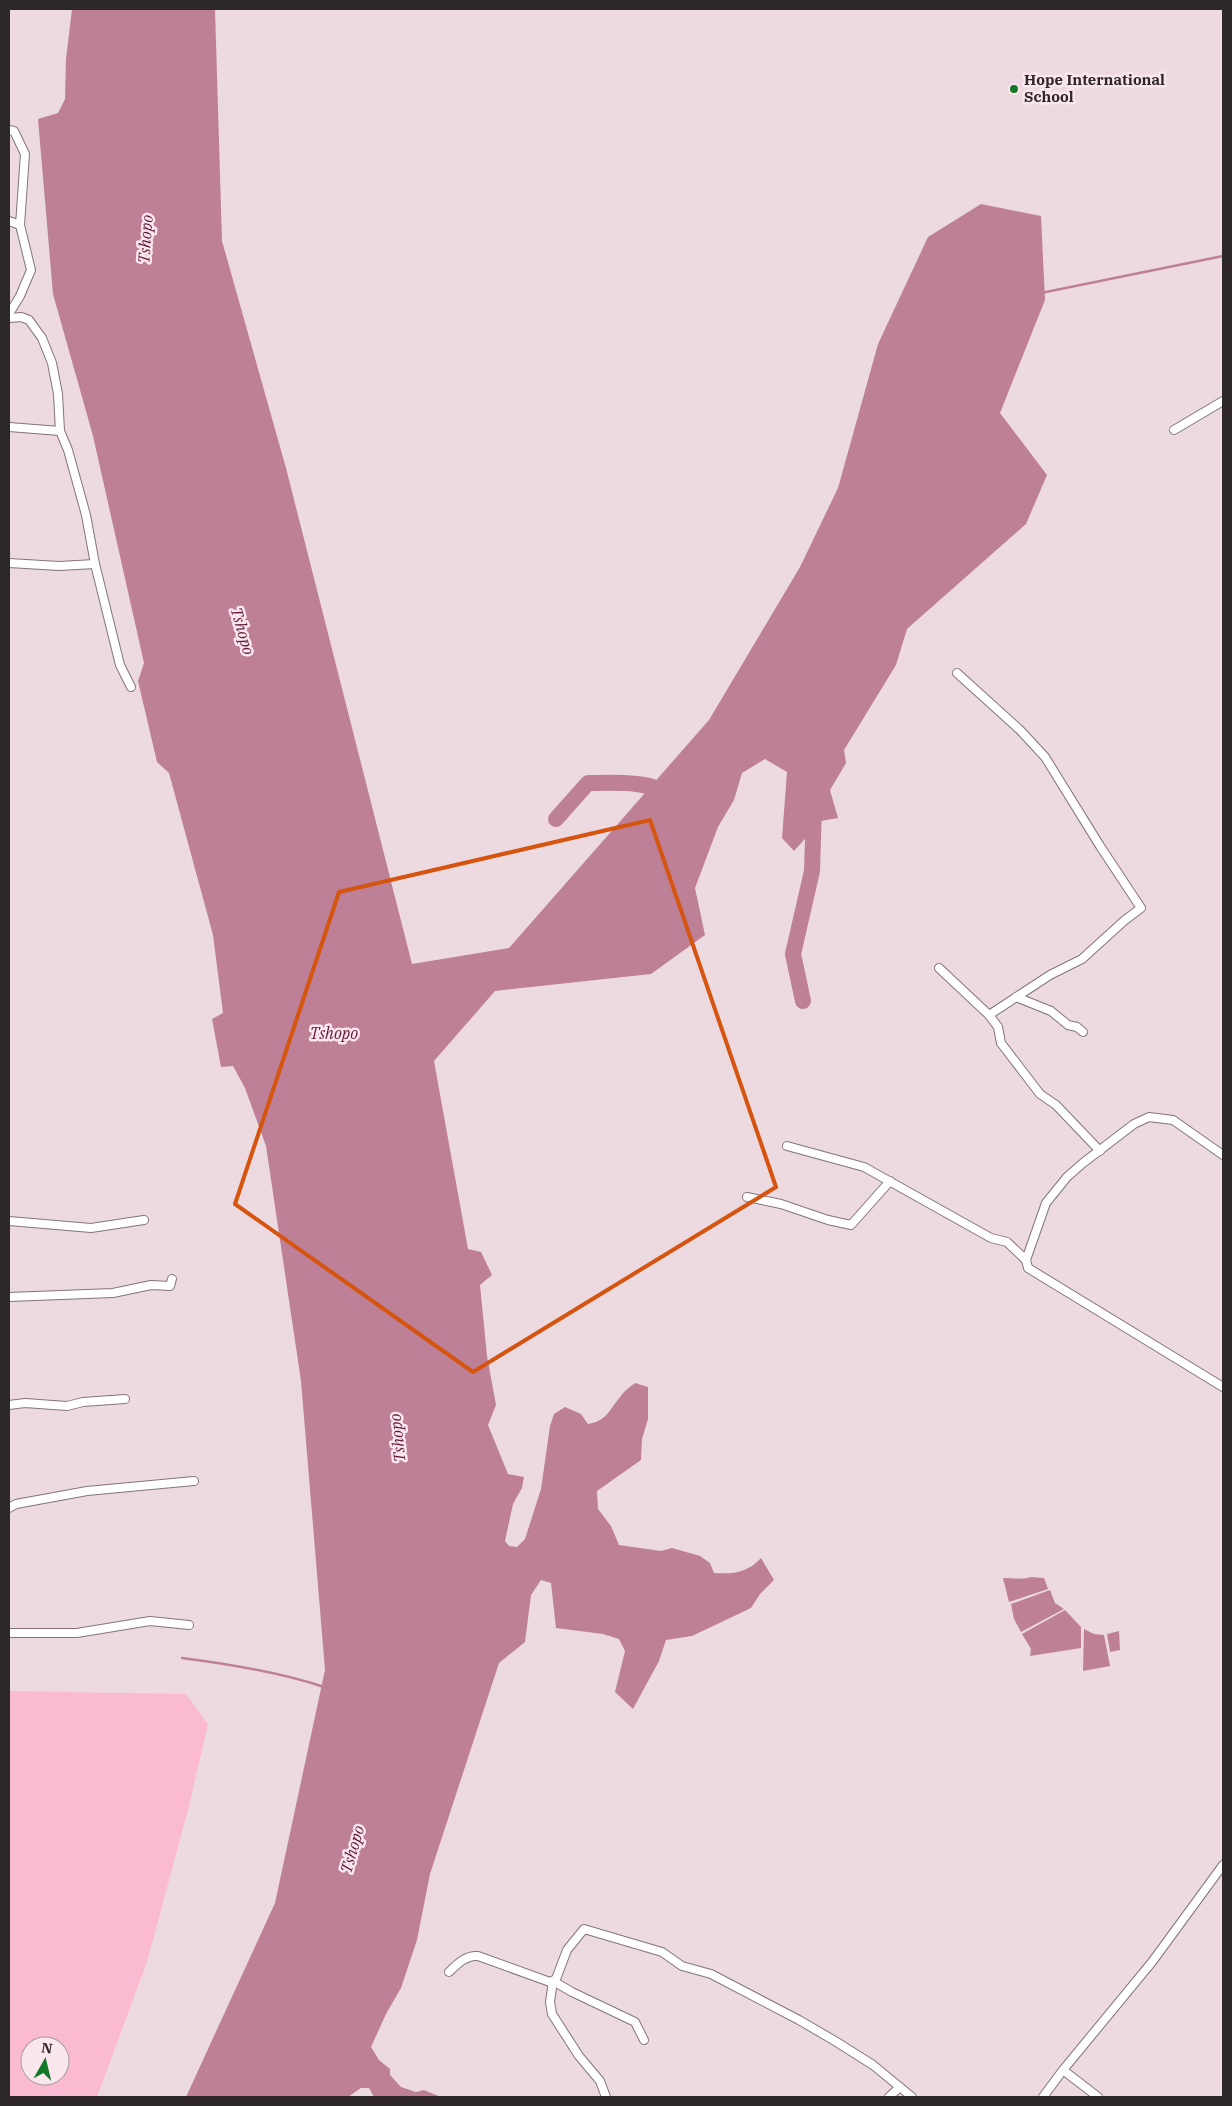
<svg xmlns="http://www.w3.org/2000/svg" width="1232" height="2106" font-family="'IBM Plex Serif',serif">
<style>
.green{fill:#fabbd2;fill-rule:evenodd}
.water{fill:#be8097}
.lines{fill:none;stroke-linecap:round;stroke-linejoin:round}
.stream{stroke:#be8097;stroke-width:2.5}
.river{stroke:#be8097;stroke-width:16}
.street-casing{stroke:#847479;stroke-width:10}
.street{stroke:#fff;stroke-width:8}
.marked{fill:none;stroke:#d5540f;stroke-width:4;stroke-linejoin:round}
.poi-dot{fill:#137728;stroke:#fae7ed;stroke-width:2}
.labels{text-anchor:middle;stroke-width:5;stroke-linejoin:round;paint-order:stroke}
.poi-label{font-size:15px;font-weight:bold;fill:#2e2729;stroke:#fae7ed;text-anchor:start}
.water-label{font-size:16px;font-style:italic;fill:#61173a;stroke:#fae7ed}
</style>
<rect width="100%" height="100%" fill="#ecdae0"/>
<path class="green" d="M9 1691 186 1694 208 1724 189 1806 147 1962 97 2097H9ZM30 2046H60V2076H30Z"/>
<g class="water">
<path d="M72 9H215L222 241 286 468 412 964 509 948 709 720 800 567 838 488 878 344 928 237 981 204 1041 216 1045 300 1000 413 1047 475 1026 524 907 629 896 665 844 750 846 763 830 790 838 818 821 821 794 851 782 838 787 772 765 759 742 773 734 800 718 827 695 888 705 935 651 974 495 991 434 1061 468 1249 481 1252 492 1275 480 1285 487 1356 496 1405 488 1425 508 1474 524 1477 522 1488 513 1504 505 1541 509 1546 517 1547 525 1539 541 1489 550 1426 554 1414 565 1407 581 1414 588 1424C607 1421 609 1410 620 1397 624 1391 630 1387 635 1383L648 1387V1419L642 1439 641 1460 597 1491 598 1509 611 1526 619 1545 661 1551 672 1548 700 1556 710 1563 714 1573C734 1574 747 1573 761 1558L774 1580 760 1594 751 1608 692 1636 666 1640 659 1661 633 1709 615 1692 625 1651 619 1639 603 1634 556 1628 551 1583 541 1580 531 1595 525 1642 499 1663 430 1874 417 1940 401 1988 386 2014 371 2047 379 2060 390 2069V2075L401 2087 416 2092 424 2090 441 2097H374L369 2088H361L348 2097H186L275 1903 325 1670 301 1381 266 1146 245 1088 233 1066 221 1067 212 1019 223 1013 213 935 169 773 157 762 138 681 144 663 93 436 53 294 38 119 58 113 65 99 66 59Z"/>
<path d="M1031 1577 1044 1578 1048 1589 1009 1602 1003 1578C1013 1578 1023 1580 1031 1577Z"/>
<path d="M1050 1590 1055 1603 1064 1609 1021 1632 1014 1619 1011 1604Z"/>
<path d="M1065 1610 1081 1627V1648L1030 1656 1031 1649 1022 1634Z"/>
<path d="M1084 1629 1094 1634 1104 1635 1110 1666 1083 1671Z"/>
<path d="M1119 1631 1120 1650 1110 1652 1107 1634Z"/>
</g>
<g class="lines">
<g class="stream">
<path d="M1041 293 1223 256"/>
<path d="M182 1658C229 1664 279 1672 324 1687"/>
</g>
<g class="river">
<path d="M556 819 588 783C610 783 652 780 669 795"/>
<path d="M803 1001 793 954 812 871 814 808"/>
</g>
<defs>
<g id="street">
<path d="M9 130 14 131 25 154 20 225 31 270 20 296 9 314"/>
<path d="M9 221 20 225"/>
<path d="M9 318 21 317 29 320 42 338 52 363 58 394 60 431 68 450 86 515 95 564 120 665 131 687"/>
<path d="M9 427 60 431"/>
<path d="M1174 430 1223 401"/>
<path d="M9 563 59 566 95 564"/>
<path d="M957 673 1020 730 1045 757 1100 846 1141 908 1125 920 1082 959 1050 975 989 1015"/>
<path d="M939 968 989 1015 998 1027 1001 1043 1040 1094 1056 1105 1100 1151"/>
<path d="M1016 997 1051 1011 1068 1025 1077 1027 1083 1032"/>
<path d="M787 1146 864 1167 991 1238 1007 1242 1026 1260"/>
<path d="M1223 1155 1173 1120 1149 1117 1134 1124 1083 1163 1067 1177 1046 1203 1026 1260 1028 1268 1223 1387"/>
<path d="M747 1197 781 1204 828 1220 851 1225 890 1181"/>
<path d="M9 1221 91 1228 144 1220"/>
<path d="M9 1297 113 1293 151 1285 170 1286 172 1279"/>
<path d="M9 1405 25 1403 67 1406 83 1402 125 1399"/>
<path d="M9 1508 16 1504 87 1491 194 1481"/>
<path d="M9 1633H77L150 1621 189 1625"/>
<path d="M449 1972C457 1964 466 1955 478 1956L550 1982 556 1979 567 1950 584 1929 662 1952 682 1966 711 1974 799 2020 835 2041 873 2065 912 2097"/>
<path d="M1063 2070 1098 2097"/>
<path d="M606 2097 600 2081 579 2056 552 2014 550 2002 553 1981 572 1992 635 2022 644 2040"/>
<path d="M889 2097 900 2087"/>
<path d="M1043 2097 1063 2070 1152 1962 1223 1865"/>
</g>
</defs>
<use href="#street" class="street-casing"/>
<use href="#street" class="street"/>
</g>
<path class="marked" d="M650 820 776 1187 473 1372 235 1204 339 892Z"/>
<circle class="poi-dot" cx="1014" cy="89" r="5"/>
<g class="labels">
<g class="poi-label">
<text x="1024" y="85">Hope International<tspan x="1024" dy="17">School</tspan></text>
</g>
<g class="water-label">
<text transform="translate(145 239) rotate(-86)" y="6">Tshopo</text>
<text transform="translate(243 631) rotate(74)" y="6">Tshopo</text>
<text x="334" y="1039">Tshopo</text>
<text transform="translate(397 1438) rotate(-96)" y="6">Tshopo</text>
<text transform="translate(352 1849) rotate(-74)" y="6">Tshopo</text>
</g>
</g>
<rect width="1232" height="2106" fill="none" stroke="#2e2729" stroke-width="20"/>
<g transform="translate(45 2061) rotate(8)"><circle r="24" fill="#fae7ed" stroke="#a89a9f"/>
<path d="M0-4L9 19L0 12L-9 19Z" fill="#137728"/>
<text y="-8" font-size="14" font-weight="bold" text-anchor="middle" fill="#2e2729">N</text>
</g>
</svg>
